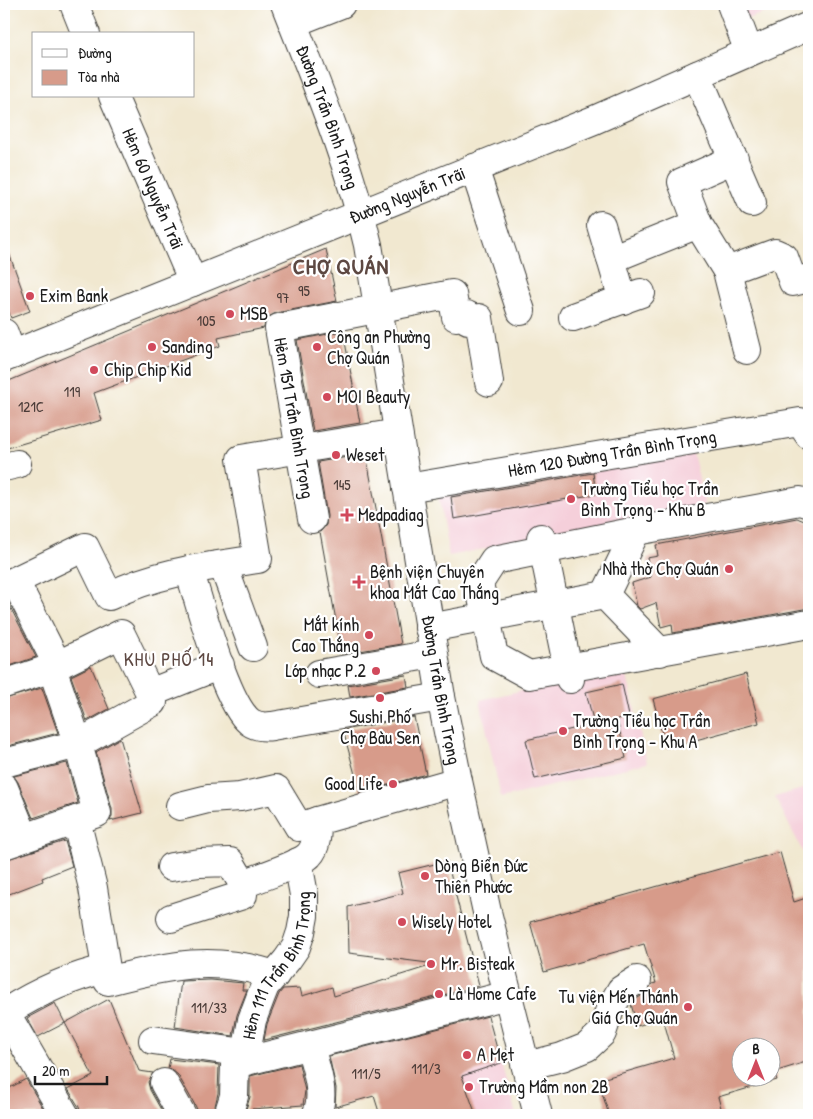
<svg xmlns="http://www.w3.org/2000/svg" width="813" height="1119" font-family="'Patrick Hand',sans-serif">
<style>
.built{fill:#f5cfda}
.building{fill:#d79b8a;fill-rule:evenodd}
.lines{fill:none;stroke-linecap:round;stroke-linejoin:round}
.minor-casing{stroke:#3c3b37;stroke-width:30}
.major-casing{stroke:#3c3b37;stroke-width:30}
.minor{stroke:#fff;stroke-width:28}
.major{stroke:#fff;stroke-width:28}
.poi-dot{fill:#d1495b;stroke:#fff;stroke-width:2}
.labels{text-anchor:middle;stroke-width:4.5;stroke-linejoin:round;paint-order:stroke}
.number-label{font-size:15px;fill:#4b3c38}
.street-label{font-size:18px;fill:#1c1c1c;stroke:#fff}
.poi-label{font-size:18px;fill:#1c1c1c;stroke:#fff;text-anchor:start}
.neighbourhood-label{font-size:19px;letter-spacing:1px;fill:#5d4842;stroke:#fff}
.district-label{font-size:22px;font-weight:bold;letter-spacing:1px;fill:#5d4842;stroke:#fff}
</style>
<rect width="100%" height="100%" fill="#fff"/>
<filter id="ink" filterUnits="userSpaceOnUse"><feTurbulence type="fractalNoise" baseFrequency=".02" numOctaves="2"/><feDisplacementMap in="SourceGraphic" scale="10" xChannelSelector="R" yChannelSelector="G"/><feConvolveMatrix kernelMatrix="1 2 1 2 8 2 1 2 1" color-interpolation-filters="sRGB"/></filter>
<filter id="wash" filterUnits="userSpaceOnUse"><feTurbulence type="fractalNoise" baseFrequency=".0096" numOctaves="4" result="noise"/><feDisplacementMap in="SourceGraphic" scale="20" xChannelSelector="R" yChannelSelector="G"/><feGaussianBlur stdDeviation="1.12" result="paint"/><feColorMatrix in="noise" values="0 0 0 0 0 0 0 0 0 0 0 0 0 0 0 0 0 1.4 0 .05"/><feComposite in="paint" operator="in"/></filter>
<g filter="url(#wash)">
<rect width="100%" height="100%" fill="#f1e8d0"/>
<g class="built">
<path d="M735 4H789L741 21Z"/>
<path d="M692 448 705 505 449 556 438 493Z"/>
<path d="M625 667 647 763 501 798 480 700Z"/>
<path d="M809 787V864L775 797Z"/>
<path d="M501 1063 516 1115H380L377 1106Z"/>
</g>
<g id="blocks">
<g class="building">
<path d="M4 245H6L30 311 11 318 4 299Z"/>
<path d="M326 249 337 301 276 313 268 317 265 322 264 328 218 338 220 346 94 393 102 420 4 449V383Z"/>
<path d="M343 331 360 423 313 431 297 340Z"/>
<path d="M366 454 401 644 342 654 320 532 326 525 327 516 318 462Z"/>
<path d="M593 473 596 494 454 519 451 497Z"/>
<path d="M797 518 809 523V608L673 633 672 624 661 627 656 603 640 609 637 606 632 583 651 577 647 558 658 556 656 545Z"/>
<path d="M4 601H7L36 657 4 668Z"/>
<path d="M91 666 109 709 87 721 71 676Z"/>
<path d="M746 674 759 723 666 748 653 699Z"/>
<path d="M406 675 408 687 350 697 348 685Z"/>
<path d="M622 684 629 716 617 719 626 758 535 779 526 740 594 724 586 692Z"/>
<path d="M42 688 58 733 4 747V699Z"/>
<path d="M414 717 426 774 360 793 343 730Z"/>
<path d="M120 738 142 813 110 821 112 816V809L96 752Z"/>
<path d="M67 763 78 803 33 818 18 782 14 776Z"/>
<path d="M65 841 72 866 42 878 43 881 4 896V860Z"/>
<path d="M780 852 794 902 809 897V1061L774 1072 777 1080 718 1097 723 1115H609L598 1080 674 1058 663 1018 637 1026 631 1004 633 1001 646 993 652 984 656 983 644 944 544 972 530 922ZM740 1046H770V1076H740Z"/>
<path d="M447 861 479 986 264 1040 267 1024 279 994 283 989 300 988 302 996 332 987 334 996 436 964 349 953 348 907 403 893 398 873Z"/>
<path d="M211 980 243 983 242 990H247L237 1015 233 1036 175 1027 181 981Z"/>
<path d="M109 999 139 1071 153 1073 148 1082 150 1090 164 1115H81L79 1107 68 1089 93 1076 65 1023Z"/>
<path d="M55 1003 65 1023 38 1037 27 1018Z"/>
<path d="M488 1016 501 1063 462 1076 476 1115H380L374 1096 335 1107 336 1088 329 1056Z"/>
<path d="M170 1059 219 1065 218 1093 213 1115H198L196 1107 178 1075 172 1070 168 1068Z"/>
<path d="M299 1064 305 1091 303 1105 252 1109 254 1115H244L250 1097V1076Z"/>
<path d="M26 1079 47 1115H4V1091Z"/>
</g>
</g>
</g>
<g filter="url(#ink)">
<use href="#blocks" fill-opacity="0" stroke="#3c3b37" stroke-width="1"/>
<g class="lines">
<defs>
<g id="minor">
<path d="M74 4 86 34"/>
<path id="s1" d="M285 4C316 83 349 161 368 245L441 697 458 781 487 912 538 1115"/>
<path d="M731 4 749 52"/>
<path d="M293 23 341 4"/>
<path d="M697 75 752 203"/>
<path id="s2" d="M113 96 193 282"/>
<path d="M474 168 521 311"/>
<path d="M698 224 727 271 747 350"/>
<path d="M601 225 611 259"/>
<path d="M727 271 775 253 784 257 793 282 809 278"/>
<path d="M623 300 611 259 698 224 682 182 734 159"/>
<path d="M573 317 641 293"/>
<path d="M4 333 12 355"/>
<path d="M4 467 17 464"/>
<path id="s3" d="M407 488 800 422 809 435"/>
<path d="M809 504 800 501 636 531 494 560 479 583 494 656 529 675 809 624"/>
<path d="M312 519 279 328 452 294 456 317 467 315 468 320 479 318 489 382"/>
<path d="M541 538 570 679"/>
<path d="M223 565 253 647"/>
<path d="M189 570C200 603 225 703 250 722 257 727 264 727 272 726L441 697"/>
<path d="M15 581 58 666"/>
<path d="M4 586 85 547 109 596C158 572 205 567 258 559L241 459 398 433"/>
<path d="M605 595 660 652"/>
<path d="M605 595 636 531"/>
<path d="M429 628 605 595"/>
<path d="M319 674 433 654"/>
<path d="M4 684 52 668 121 634 150 693"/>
<path d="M4 763 78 744 153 702 150 693 220 665"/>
<path d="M4 788 24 837"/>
<path d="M180 806 208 799 240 797 276 789 299 827 317 821"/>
<path d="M76 820 93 888 108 981C169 965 214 955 275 975"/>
<path d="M4 845 97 813 78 744 52 668"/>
<path d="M171 867 200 863 230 862 243 884C256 879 301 864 309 855 317 847 317 832 317 821L458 781"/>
<path d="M171 918 243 895V884"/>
<path d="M4 1010 65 1115"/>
<path d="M6 1012C38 992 69 977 106 969"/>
<path d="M153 1040 245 1053"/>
<path d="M310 1046C315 1066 327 1095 316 1115"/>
<path d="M235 1064 508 995"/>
<path d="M526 1066 562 1057 587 1047 602 1033 610 1009 621 990 637 980"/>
<path d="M164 1083 182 1115"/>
<path id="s4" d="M228 1115 234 1096 235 1064 247 1048 252 1020 261 996 265 986 287 960 296 947 301 932 304 916V895L298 862"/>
</g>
<g id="major">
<path id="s5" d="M4 358 594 120 809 26"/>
</g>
</defs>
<use href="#minor" class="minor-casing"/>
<use href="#major" class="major-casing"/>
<use href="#minor" class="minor"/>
<use href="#major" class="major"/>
</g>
</g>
<g class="poi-dot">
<circle cx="30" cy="296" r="5"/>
<circle cx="230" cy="314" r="5"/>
<circle cx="152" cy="347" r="5"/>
<circle cx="317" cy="347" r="5"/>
<circle cx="94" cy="370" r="5"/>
<circle cx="327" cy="397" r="5"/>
<circle cx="336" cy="455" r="5"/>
<circle cx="571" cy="499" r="5"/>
<path d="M344.5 507.5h5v5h5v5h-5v5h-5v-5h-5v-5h5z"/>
<circle cx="729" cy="569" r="5"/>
<path d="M356.5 574.5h5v5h5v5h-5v5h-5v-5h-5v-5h5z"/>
<circle cx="369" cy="635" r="5"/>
<circle cx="376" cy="671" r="5"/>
<circle cx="380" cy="698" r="5"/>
<circle cx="563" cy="731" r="5"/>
<circle cx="393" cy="784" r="5"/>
<circle cx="425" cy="876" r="5"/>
<circle cx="402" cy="922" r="5"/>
<circle cx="431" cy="964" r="5"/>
<circle cx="439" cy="994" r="5"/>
<circle cx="688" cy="1007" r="5"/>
<circle cx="467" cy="1055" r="5"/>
<circle cx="469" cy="1087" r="5"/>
</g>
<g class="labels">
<g class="number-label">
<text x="304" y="296">95</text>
<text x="283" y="303">97</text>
<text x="206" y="326">105</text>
<text x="72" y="397">119</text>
<text x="31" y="412">121C</text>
<text x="342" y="490">145</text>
<text x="209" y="1013">111/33</text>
<text x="426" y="1074">111/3</text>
<text x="366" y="1079">111/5</text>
</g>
<g class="street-label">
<text dy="6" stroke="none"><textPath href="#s1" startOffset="121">Đường Trần Bình Trọng</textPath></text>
<text dy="6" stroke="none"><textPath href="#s2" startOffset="101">Hẻm 60 Nguyễn Trãi</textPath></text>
<text dy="6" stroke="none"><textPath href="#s5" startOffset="435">Đường Nguyễn Trãi</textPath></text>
<text transform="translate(294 418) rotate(80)" y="6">Hẻm 151 Trần Bình Trọng</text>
<text dy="6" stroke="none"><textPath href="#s3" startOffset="208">Hẻm 120 Đường Trần Bình Trọng</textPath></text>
<text dy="6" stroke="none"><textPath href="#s1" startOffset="706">Đường Trần Bình Trọng</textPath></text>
<text dy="6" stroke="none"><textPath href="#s4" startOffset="162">Hẻm 111 Trần Bình Trọng</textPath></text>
</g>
<g class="poi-label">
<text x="40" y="302">Exim Bank</text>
<text x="240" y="320">MSB</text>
<text x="327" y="343">Công an Phường<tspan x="327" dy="21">Chợ Quán</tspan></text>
<text x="162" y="353">Sanding</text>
<text x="104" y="376">Chip Chip Kid</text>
<text x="337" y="403">MOI Beauty</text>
<text x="346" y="461">Weset</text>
<text x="581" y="495">Trường Tiểu học Trần<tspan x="581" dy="21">Bình Trọng - Khu B</tspan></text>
<text x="358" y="521">Medpadiag</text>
<text x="719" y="575" text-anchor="end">Nhà thờ Chợ Quán</text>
<text x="370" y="578">Bệnh viện Chuyên<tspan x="370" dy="21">khoa Mắt Cao Thắng</tspan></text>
<text x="359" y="631" text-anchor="end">Mắt kính<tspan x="359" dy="21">Cao Thắng</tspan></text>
<text x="366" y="677" text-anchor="end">Lớp nhạc P.2</text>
<text x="380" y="723" text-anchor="middle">Sushi Phố<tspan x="380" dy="21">Chợ Bàu Sen</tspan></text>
<text x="573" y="727">Trường Tiểu học Trần<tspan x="573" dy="21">Bình Trọng - Khu A</tspan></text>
<text x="383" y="790" text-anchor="end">Good Life</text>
<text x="435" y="872">Dòng Biển Đức<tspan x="435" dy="21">Thiên Phước</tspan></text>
<text x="412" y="928">Wisely Hotel</text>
<text x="441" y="970">Mr. Bisteak</text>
<text x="449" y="1000">Là Home Cafe</text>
<text x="678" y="1003" text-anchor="end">Tu viện Mến Thánh<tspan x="678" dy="21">Giá Chợ Quán</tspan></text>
<text x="477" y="1061">A Mẹt</text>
<text x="479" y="1093">Trường Mầm non 2B</text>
</g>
<g class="neighbourhood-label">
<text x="169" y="666">KHU PHỐ 14</text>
</g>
<g class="district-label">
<text x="341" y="274">CHỢ QUÁN</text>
</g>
</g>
<rect width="813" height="1119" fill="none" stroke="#fff" stroke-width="20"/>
<rect x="32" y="32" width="162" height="65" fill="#ffffff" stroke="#a4a4a4"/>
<rect x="42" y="49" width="25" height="8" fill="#ffffff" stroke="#a4a4a4"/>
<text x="78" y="58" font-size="15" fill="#1c1c1c">Đường</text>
<rect x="42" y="70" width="25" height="15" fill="#d79b8a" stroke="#a4a4a4"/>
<text x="78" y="82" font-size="15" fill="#1c1c1c">Tòa nhà</text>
<g transform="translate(756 1062)"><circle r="24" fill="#ffffff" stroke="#a4a4a4"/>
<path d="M0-4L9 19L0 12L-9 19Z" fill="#d1495b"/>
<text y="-8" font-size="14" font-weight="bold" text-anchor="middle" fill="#1c1c1c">B</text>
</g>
<path d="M35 1076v8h72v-8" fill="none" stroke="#1c1c1c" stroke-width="2.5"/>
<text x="42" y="1076" font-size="15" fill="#1c1c1c" stroke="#ffffff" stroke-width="4" paint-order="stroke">20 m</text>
</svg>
